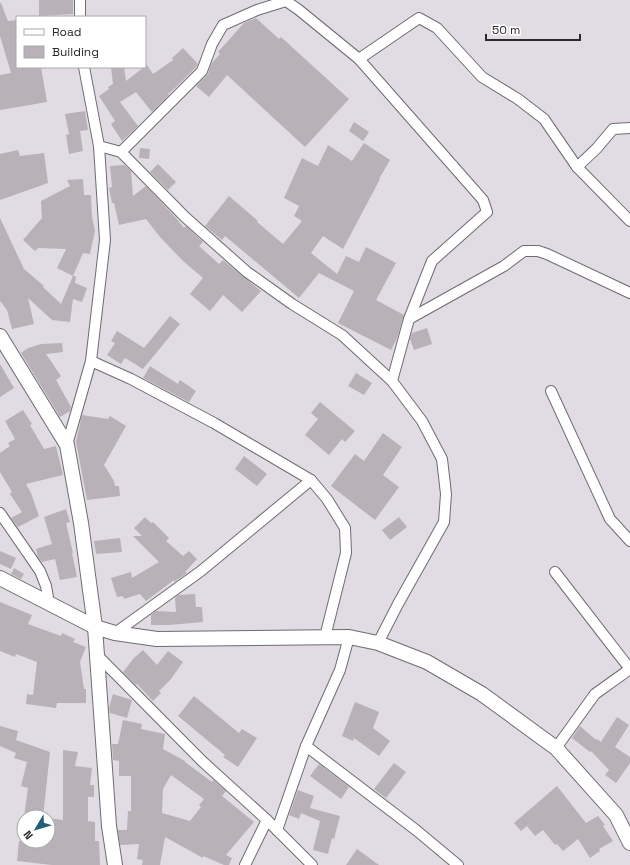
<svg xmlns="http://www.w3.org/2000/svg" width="630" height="865" font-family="'Space Grotesk',sans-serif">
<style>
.building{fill:#b8b1b7;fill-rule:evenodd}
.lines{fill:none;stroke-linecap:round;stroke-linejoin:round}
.street-casing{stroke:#6f6b71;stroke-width:12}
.secondary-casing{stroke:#6f6b71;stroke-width:16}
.street{stroke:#fff;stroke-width:10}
.secondary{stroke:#fff;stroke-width:14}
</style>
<rect width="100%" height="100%" fill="#e1dce3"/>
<g class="building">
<path d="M39 0H73V14L39 16Z"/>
<path d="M0 3H1L8 21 17 20V67H41L47 102 0 110V75L11 73 0 36Z"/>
<path d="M256 18 279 39 281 37 349 99 305 147 227 75 209 97 196 86 208 74 211 64 220 54 218 52 244 23Z"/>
<path d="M183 48 198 64 196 67 175 88 168 94 169 95 152 112 136 92 120 102 138 126 122 141 111 124 115 121 99 96 109 89 108 87 113 84 111 67H124L126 81 147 65 153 74 173 60 172 58Z"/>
<path d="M85 111 88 130 80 131 83 151 69 154 66 135 69 134 65 114Z"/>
<path d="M354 122 369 132 363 141 349 131Z"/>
<path d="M364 143 390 160 379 179H380L343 249 323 236 311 253 337 274 346 256 359 262 366 247 396 263 376 300 404 315 397 338 391 350 338 323 354 291 319 273 299 298 225 236 222 240 205 226 229 196 258 221 257 222 283 244 302 221 294 216 299 206 284 198 302 158 318 166 328 145 352 161Z"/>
<path d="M140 148 150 149 149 159 139 158Z"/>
<path d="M18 150 20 156 44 153 48 183 0 200V154Z"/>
<path d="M158 164 176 182 168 190 150 172Z"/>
<path d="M124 165 131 171 133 196 146 186 176 218 184 228 186 226 203 242 199 246 219 264 223 260 261 291 242 312 223 295 210 311 190 294 203 278 183 261 160 237 146 219 119 225 114 203H112L109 188 112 187 110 166Z"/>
<path d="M83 179 84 195H91L92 217 95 231 90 254 83 253 73 276 57 268 66 249 38 248 35 251 23 240 42 218 41 201 70 186 67 180Z"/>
<path d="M0 218 24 269 44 286 43 287 61 304 73 276H76L75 283 87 288 82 302 73 299 70 322 52 320 28 298 34 324 12 329 7 310 0 301Z"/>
<path d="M170 316 180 324 143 369 125 358 121 364 107 355 115 343 111 341 117 331 144 348Z"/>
<path d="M427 328 432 344 414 350 410 339 412 333Z"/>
<path d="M62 343 63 352 46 354 61 376 56 380 71 407 70 411 60 417 21 353 28 348 41 344Z"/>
<path d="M0 364 14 388 0 397Z"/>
<path d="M150 366 178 384 180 380 196 391 189 402 143 378Z"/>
<path d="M356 373 372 383 364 395 348 386Z"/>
<path d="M320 402 355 431 345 442 342 439 329 455 305 435 318 419 311 413Z"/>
<path d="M23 410 32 424 30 425 44 449 56 446 63 475 26 484 31 493 39 516 18 527 11 518 22 512 10 494 12 492 0 472V453L10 446 8 443 15 439 5 421Z"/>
<path d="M82 415 108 419 110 416 126 426 104 465 114 481 115 486H119L120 496 87 500 76 442Z"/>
<path d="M383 433 402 447 383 475 399 487 375 520 331 486 355 454 364 461Z"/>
<path d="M244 456 267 474 257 486 235 469Z"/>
<path d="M66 509 70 522 66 523 73 553H72L77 577 60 580 55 559 42 562 38 557 36 549 52 544 44 517Z"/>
<path d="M145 517 151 523 153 522 169 538 166 541 183 556 189 551 197 559 185 572 187 573 174 582V580L146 601 140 594 124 599 123 596 117 597 111 578 131 572 132 578 159 562 133 536H142L134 528Z"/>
<path d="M399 517 407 527 390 540 382 530Z"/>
<path d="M120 538 122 552 96 554 94 541Z"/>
<path d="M0 551 16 558 11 569 0 564Z"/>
<path d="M14 568 24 574 21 579 11 574Z"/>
<path d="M195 594 196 607H202L203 622 169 625H151V615L156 611 176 612 175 598 178 595Z"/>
<path d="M0 602 32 615 28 624 61 636 62 633 75 639 73 642 86 647 80 662 84 689H86V703H57L56 708 26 704 27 694 33 695 37 662 16 654 15 657 0 651Z"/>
<path d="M143 650 157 665 168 651 183 662 171 679 159 691 161 693 153 701 137 684 136 685 123 672 134 658Z"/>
<path d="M113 694 132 700 127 718 110 713 109 708Z"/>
<path d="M194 696 239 733 242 729 257 738 238 767 223 757 225 755 178 716Z"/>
<path d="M355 702 379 712 373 728 390 741 379 756 354 738 353 741 342 736Z"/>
<path d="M617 717 629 725 615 747 630 757V763L616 783 605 775 609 770 591 751 590 752 572 738 580 726 596 740 597 739 601 742Z"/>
<path d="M123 720 142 724 141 729 165 734 163 749 185 761V762L212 782 213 780 226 791 222 796 254 822 226 855 232 858 229 865H224L203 856V858L165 837 160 865H142L143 860 137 859 139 844 120 845 118 830H127L128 811H131V776H119V761L113 760 112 744H118ZM171 775 204 799 199 805 201 807 190 821 162 813 163 789Z"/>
<path d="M0 726 18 731 16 740 50 752 43 817H24L28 788 21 786 27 762 14 758 16 753 0 746Z"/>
<path d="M63 750 78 752 75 766 92 768 90 785H94V797H88V821L95 822V841H99L100 865H52L17 861 19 841H48V818L63 820Z"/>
<path d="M394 763 406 772 386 798 374 789Z"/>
<path d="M319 764 349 787 341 799 310 776Z"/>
<path d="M557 786 586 823 598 816 605 825 603 826 613 841 599 849 600 851 590 858 578 839 563 851 557 844 555 845 543 830 535 836 527 826 521 831 514 823Z"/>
<path d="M298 790 314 796 310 808 340 816 334 839 332 838 328 854 313 850 320 821 301 813 299 819 289 815Z"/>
<path d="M357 849 379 865H346Z"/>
</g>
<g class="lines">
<defs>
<g id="street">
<path d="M80 17V0"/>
<path d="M359 59 419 18 437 28 482 77 518 99 544 119 577 167 597 148 613 129 630 128"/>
<path d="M99 146 121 152 185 217 247 272 292 304 342 335 392 381 422 421 442 459 446 494 444 522 398 604 378 643"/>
<path d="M121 152 202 71 212 44 223 25 257 10 286 1 299 10 359 59 483 200 487 212 432 261 409 319 392 381"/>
<path d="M577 167 630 221"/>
<path d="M409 319 504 266 524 251H538L547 254 630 293"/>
<path d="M91 361 131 379 214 423 311 480 327 499 345 528 346 553 325 637"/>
<path d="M551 391 610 519 630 541"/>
<path d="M67 445 91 361 105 240 99 146 84 67"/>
<path d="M0 513 40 571 46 586 49 603"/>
<path d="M555 572 630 669"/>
<path d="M115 633 201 571 311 480"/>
<path d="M98 656 202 761 267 820 312 865"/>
<path d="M306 746 416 830 458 865"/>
<path d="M556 748 595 694 630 669"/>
<path d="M277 830 306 746 340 670 349 637"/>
<path d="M245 865 267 820"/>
</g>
<g id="secondary">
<path d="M0 336 67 445 81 523 95 627 109 826 115 865"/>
<path d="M0 578 95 627 115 633 157 639 349 637 378 643 427 662 482 694 556 748 616 815 630 843"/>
</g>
</defs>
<use href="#street" class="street-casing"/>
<use href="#secondary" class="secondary-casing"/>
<use href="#street" class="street"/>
<use href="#secondary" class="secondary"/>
</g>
<rect x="16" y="16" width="130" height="52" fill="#ffffff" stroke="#aaa9aa"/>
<rect x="24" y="29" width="20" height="6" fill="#ffffff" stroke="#aaa9aa"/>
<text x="52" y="36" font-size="12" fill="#2a282b">Road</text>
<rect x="24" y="46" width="20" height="12" fill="#b8b1b7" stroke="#aaa9aa"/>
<text x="52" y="56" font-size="12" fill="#2a282b">Building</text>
<g transform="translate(36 829) rotate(232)"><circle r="19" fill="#ffffff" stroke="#aaa9aa"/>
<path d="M0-3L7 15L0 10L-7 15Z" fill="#205f75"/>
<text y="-6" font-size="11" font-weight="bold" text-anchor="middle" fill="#2a282b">N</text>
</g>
<path d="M486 34v6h94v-6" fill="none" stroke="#2a282b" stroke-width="2"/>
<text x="492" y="34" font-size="12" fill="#2a282b" stroke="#ffffff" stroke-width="3" paint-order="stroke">50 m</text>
</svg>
